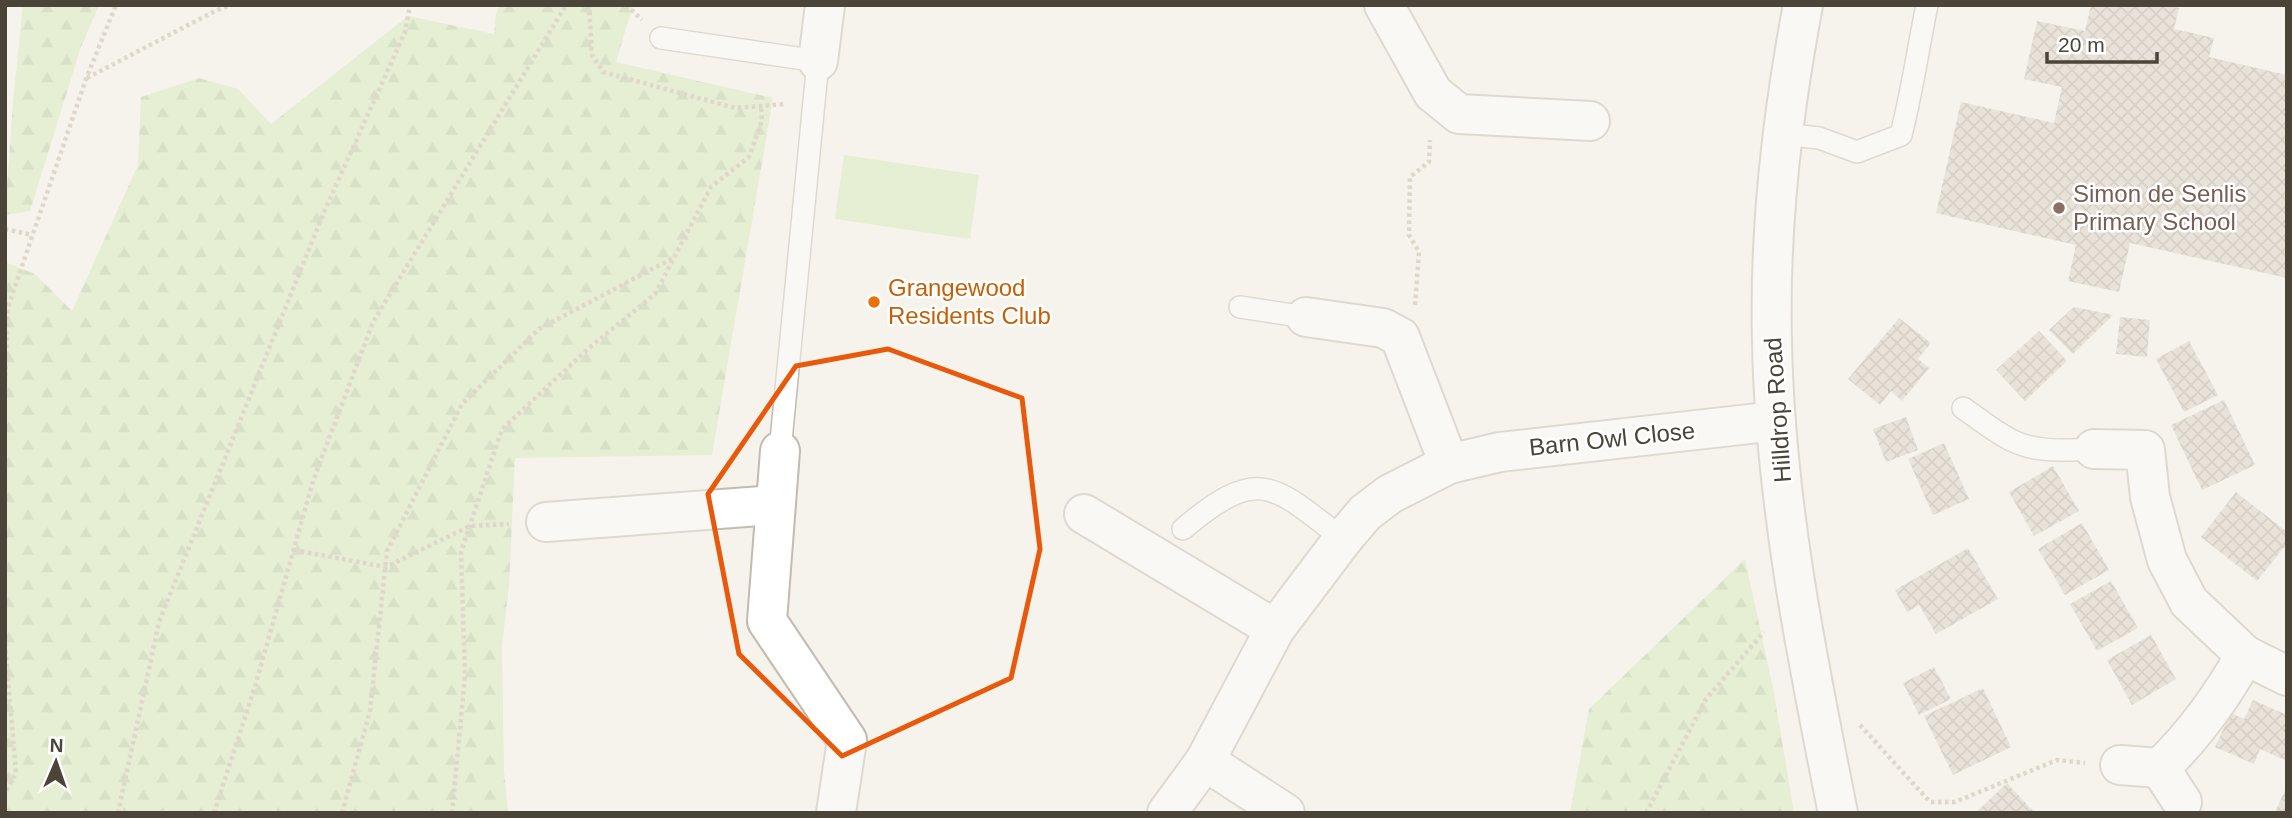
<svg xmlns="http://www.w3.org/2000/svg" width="2292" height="818" font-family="Arial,sans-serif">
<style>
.forest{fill:url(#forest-firs)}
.pitch{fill:#d2eab5}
.building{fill:url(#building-cross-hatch)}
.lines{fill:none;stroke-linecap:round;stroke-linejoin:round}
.service-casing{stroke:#c2bbae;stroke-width:24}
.minor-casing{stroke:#c2bbae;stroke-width:42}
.tertiary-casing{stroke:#c2bbae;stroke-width:42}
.path{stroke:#c4b79f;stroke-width:4.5;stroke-dasharray:3.5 3.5;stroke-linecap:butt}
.service{stroke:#fff;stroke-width:21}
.minor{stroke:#fff;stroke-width:38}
.tertiary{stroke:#fff;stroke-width:38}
.marked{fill:none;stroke:#e8590c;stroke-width:5;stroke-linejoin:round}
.education-dot{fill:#8d6e63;stroke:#fff;stroke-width:2.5}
.food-dot{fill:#e8710a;stroke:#fff;stroke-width:2.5}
.labels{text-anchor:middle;stroke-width:5;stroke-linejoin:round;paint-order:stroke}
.education-label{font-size:24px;fill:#785e54;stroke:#fff;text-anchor:start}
.food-label{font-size:24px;fill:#c56008;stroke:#fff;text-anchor:start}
.street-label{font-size:24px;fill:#4b4439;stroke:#fff}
</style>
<defs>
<pattern id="forest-firs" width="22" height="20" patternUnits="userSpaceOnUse" patternTransform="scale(1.75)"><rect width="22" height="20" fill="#d2eab5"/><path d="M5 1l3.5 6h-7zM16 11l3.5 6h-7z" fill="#b6ca9c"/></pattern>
<pattern id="building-cross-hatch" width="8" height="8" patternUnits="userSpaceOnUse" patternTransform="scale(1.75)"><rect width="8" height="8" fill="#d8cfc1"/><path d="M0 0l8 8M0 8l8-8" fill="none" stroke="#b1aa9e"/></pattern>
</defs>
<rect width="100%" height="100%" fill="#f6f3ec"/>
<g class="forest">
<path d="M23 5H99L81 47 30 211 5 215 13 102Z"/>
<path d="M500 5H633L616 62 773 98 712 455 515 458 509 586 502 646 504 770 508 813H5V262L35 274 72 311 138 165 141 97 199 78 238 89 271 124 408 16 494 34 496 14Z"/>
<path d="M1745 559 1773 688 1794 813H1570L1589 709Z"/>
</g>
<path class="pitch" d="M844 155 979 175 970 239 835 219Z"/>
<g class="building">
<path d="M2091 5H2165L2179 8 2174 29 2214 38 2209 57 2287 75V278L2130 243 2119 292 2068 281 2076 245 1936 213 1961 102 2054 123 2062 87 2024 79 2037 21 2085 31Z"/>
<path d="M2074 307 2113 315 2073 354 2049 330Z"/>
<path d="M2120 317 2150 320 2147 357 2116 354Z"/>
<path d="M1899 318 1931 343 1918 359 1929 368 1902 401 1891 391 1880 405 1848 379Z"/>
<path d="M2039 331 2067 361 2025 401 1996 370Z"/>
<path d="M2189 341 2218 395 2184 412 2156 359Z"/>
<path d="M2224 400 2255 465 2202 490 2171 425Z"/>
<path d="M1906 417 1918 450 1886 462 1873 429Z"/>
<path d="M1944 443 1969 499 1933 515 1908 459Z"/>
<path d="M2053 466 2079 511 2034 536 2009 492Z"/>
<path d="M2236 492 2287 532V544L2257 581 2201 537Z"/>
<path d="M2082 523 2109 570 2065 595 2038 549Z"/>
<path d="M1968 548 1998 599 1936 634 1919 605 1907 612 1895 590Z"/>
<path d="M2111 581 2138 628 2097 651 2070 604Z"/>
<path d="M2151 635 2176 679 2132 705 2107 660Z"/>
<path d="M1934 667 1951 699 1919 715 1903 683Z"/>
<path d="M1983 688 2011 747 1953 775 1924 716Z"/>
<path d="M2253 700 2287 715V761L2260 749 2254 764 2215 747 2231 713 2244 719Z"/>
<path d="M2007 783 2035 813H1975Z"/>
<path d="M2287 786V813H2277L2275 812Z"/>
</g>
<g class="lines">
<defs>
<g id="service">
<path d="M661 38 818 61 780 451"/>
<path d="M1782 134 1819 138 1857 152 1901 135C1912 92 1918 49 1927 5"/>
<path d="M1240 307 1306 317"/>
<path d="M1963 408C1979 419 1996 433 2013 441 2038 453 2067 450 2094 449"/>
<path d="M1183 529C1259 465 1272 484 1343 539"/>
</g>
<g id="minor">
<path d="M1384 5 1433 93 1459 114 1590 121"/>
<path d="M818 61 825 5"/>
<path d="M1306 317 1383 328 1400 337 1449 464"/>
<path d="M2094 449 2145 450 2150 497 2167 560 2189 602 2245 655 2287 676"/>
<path d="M780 451 767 621 847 740 836 813"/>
<path d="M1084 514 1275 629"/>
<path d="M546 522 775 505"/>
<path d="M1205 761 1285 813"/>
<path d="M2120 765 2160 768"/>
<path d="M2182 802 2160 768C2193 736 2223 695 2245 655"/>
<path d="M1167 813 1205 761 1275 629 1343 539 1365 513 1390 494 1449 464 1500 452 1776 421"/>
</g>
<path id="tertiary" d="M1803 5C1782 116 1769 229 1772 342 1775 501 1807 658 1838 813"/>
</defs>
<use href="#service" class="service-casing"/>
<use href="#minor" class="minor-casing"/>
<use href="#tertiary" class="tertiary-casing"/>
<g class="path">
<path d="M589 5 592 55 603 72 735 108 786 104"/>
<path d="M626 5 642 20"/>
<path d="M87 78 215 11 231 5"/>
<path d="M5 229 32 235"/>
<path d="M1415 305 1419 252 1409 235 1410 177 1429 162 1430 140"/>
<path d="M5 383 8 307 86 79 116 5"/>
<path d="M294 550 386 567 470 526 509 524"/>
<path d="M5 643 16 773 5 793"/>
<path d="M1860 725 1930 802H1955L2057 760 2085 763"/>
<path d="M118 813 159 622 324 212 405 32 410 5"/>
<path d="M214 813 256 683 313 481 373 322 566 5"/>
<path d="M342 813 370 711 387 551 462 404 539 329 675 257"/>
<path d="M452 813 465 676 461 552 502 429 589 348 655 294 711 187 749 157 762 121 761 105"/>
<path d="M1646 813 1706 699 1764 632"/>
</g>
<use href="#service" class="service"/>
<use href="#minor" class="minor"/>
<use href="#tertiary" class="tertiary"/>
</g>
<path d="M0 0H2292V818H0ZM888 349 1022 398 1040 549 1011 678 842 756 739 654 708 494 796 366Z" fill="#f6f3ec" fill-opacity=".55" fill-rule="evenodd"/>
<path class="marked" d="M888 349 1022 398 1040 549 1011 678 842 756 739 654 708 494 796 366Z"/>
<circle class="education-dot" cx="2059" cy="208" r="7"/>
<circle class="food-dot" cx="874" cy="302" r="7"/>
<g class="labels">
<g class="education-label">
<text x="2073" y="202">Simon de Senlis<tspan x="2073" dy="28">Primary School</tspan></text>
</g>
<g class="food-label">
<text x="888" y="296">Grangewood<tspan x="888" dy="28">Residents Club</tspan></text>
</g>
<g class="street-label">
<text transform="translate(1778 410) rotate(-94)" y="8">Hilldrop Road</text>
<text transform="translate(1612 439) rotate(-6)" y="8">Barn Owl Close</text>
</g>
</g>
<rect width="2292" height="818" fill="none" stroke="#4b4439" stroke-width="14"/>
<g transform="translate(56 762) rotate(2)" stroke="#ffffff" stroke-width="5" paint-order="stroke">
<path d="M0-5L12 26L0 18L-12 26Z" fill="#4b4439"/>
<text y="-10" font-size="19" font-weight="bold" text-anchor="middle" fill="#4b4439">N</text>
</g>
<path d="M2047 52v10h110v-10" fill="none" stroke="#4b4439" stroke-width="3.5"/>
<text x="2058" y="52" font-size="21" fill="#4b4439" stroke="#ffffff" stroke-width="5" paint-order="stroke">20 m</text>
</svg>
